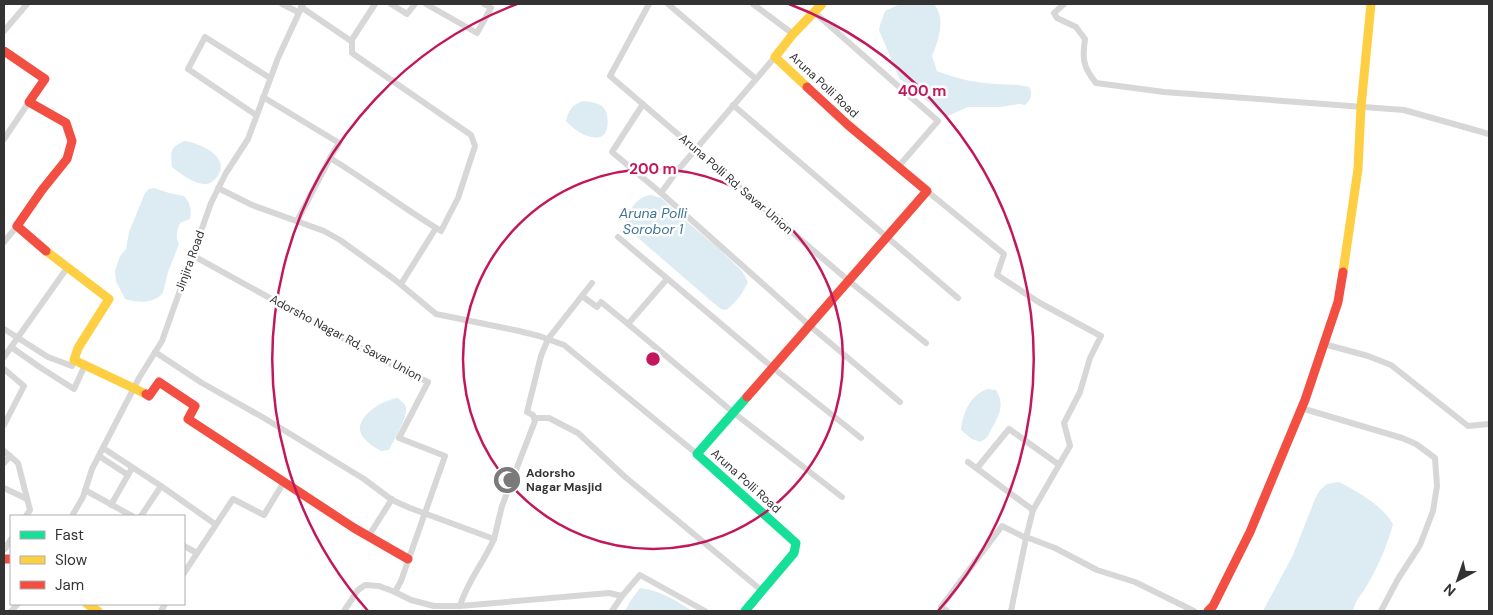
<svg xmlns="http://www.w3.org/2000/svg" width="1493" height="615" font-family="'DM Sans',sans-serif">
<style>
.water{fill:#ddebf3}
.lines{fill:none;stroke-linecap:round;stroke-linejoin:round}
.street{stroke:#d7d7d7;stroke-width:6}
.fast{stroke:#16e098;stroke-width:9}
.slow{stroke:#ffcf43;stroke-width:9}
.jam{stroke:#f24e42;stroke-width:9}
.ring{fill:none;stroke:#c2185b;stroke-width:2.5}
.labels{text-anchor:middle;stroke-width:5;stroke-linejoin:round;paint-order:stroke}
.street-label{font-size:12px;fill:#333;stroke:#fff}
.poi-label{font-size:12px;font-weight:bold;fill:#333;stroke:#fff;text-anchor:start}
.water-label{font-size:14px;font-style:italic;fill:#3f7597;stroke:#fff}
.centre{fill:#c2185b;stroke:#fff;stroke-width:2.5}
.ring-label{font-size:15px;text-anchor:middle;font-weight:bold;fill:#c2185b;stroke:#fff;stroke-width:5;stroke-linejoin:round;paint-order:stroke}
</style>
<rect width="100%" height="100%" fill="#fff"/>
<g class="water">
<path d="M900 4H934C946 19 939 39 932 56L937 71C957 79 976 83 998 84 1008 85 1018 84 1029 87 1033 94 1031 100 1025 105L1019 104 1000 107H968L948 116H945L899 78 879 30 880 25 885 11Z"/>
<path d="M583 101C589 102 597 102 602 106 609 111 611 134 600 137 588 140 573 129 566 121 569 109 572 105 583 101Z"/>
<path d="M184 141C200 143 232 157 217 177 214 181 209 185 204 184 192 183 181 174 172 167 171 152 169 148 184 141Z"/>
<path d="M154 188 169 193 184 196C190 202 192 210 190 219L180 223C177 231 175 236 179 244L168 272 163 293C154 304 137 303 125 299L116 281 115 271 120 256 126 249 129 232 145 193 149 189Z"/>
<path d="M651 195 661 198 686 221 718 248 742 271 748 282C743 293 736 303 726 310L721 309 711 301 629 230 625 225C628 211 636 197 651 195Z"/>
<path d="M987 389 996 390C1007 408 996 419 988 436L985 439 980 442 972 439 961 430C963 412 970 396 987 389Z"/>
<path d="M398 398C401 401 405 403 406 408 407 419 394 440 389 450L381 451C374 447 360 439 360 429 359 414 385 399 398 398Z"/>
<path d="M1339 482C1358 492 1382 505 1393 524 1387 546 1378 567 1366 587 1360 597 1356 599 1353 611H1263L1293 555 1315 499 1320 490 1327 484Z"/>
<path d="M640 588C659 590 677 601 692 611H625L631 600Z"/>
</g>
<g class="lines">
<g class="street">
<path d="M282 4 298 12"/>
<path d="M391 4 407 14 415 4"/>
<path d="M426 4 477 33 491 8 484 4"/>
<path d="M649 4 610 76 849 281 926 343"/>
<path d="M668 4 756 79"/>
<path d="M753 4 793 34"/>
<path d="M1064 4 1054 13 1057 18 1076 27 1085 39C1082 59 1083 67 1096 83L1164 92 1404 110 1489 134"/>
<path d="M301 7 351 41 375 4"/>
<path d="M814 12 938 121 898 167"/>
<path d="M4 31 27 4"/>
<path d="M775 57 677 171 661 193 809 325 900 402"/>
<path d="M263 97 339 143 330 158"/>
<path d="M643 104 612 152 661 193"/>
<path d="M733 105 958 298"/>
<path d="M256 115 188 69 205 37 270 78"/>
<path d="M4 139 29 102"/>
<path d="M218 188 252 205 324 231 340 240 394 279 436 314 519 331 539 336 564 345 697 454"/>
<path d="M927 191 1004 254 997 275 1040 303 1101 336 1090 358 1080 392 1064 423 1070 446 1033 510 1026 538 1011 611"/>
<path d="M297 221 330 158C368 181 403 208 441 231L458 198 475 146 471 135 352 53V40"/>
<path d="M618 237 772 367 861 438"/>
<path d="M4 242 17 226"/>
<path d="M192 255 373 355 428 382 399 438 445 456 401 581 395 592"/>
<path d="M667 279 628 324 734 413 842 497"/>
<path d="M401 284 436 228"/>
<path d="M582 296 597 307 601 302 628 324"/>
<path d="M4 329 48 357 72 366 74 360"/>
<path d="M1324 344 1368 356 1391 365 1468 426 1489 424"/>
<path d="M11 347 41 368 74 389 85 365"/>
<path d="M155 352 202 383 264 418 364 479 392 500 410 508 494 539 502 506 535 421 533 415 527 412 541 356 548 339 592 283"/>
<path d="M4 357 67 268"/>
<path d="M4 369 24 386 4 425"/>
<path d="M1301 408 1402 438 1416 444 1435 458 1437 486 1433 511 1420 545 1398 579 1381 611"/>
<path d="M535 418H549L578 433 624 476 761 590"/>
<path d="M103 448 161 486"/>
<path d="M4 451 18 463 30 510 26 516"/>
<path d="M99 456 128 475"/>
<path d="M968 462 1033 510"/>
<path d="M4 463 10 456"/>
<path d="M977 468 1009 429 1058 464"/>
<path d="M4 488 27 499"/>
<path d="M85 490 132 516"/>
<path d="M111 505 132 468"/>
<path d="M72 516 83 497 92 469 139 378 162 341 211 203 226 173 248 139 278 58 303 4"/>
<path d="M141 516 161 486 215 524"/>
<path d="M368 537 392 499"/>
<path d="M1026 537 1055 548 1097 570 1135 582 1194 611"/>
<path d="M184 546 197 553"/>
<path d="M5 549 11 539"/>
<path d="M184 573 233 499 264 515 284 482"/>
<path d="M622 596 640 575 705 611"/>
<path d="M460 606C467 582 484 562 494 539"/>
<path d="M11 611 18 604"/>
<path d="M161 611 165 604"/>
<path d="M344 611 358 590 365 585 379 586 395 592 411 600 434 606H460L609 593 622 596 612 611"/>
<path d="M947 611 941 607 1002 526 1026 538"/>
</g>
<path class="fast" d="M745 611 794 553 796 543 697 454 747 397"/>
<g class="slow">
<path d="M807 87 775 57 793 34 822 4"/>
<path d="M46 251 109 299 78 348 74 360 146 394"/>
<path d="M1343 272 1358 169 1361 107 1371 4"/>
<path d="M87 604 98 611"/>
</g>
<g class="jam">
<path d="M4 51 45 79 29 102 66 123 72 141 67 159 42 190 17 226 46 251"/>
<path d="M146 394 149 396 159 382 195 406 188 419 354 528 408 559"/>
<path d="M747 397 927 191 848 125 807 87"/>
<path d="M4 559H11"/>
<path d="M1208 611 1213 606 1250 532 1305 400 1338 302 1343 272"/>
</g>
</g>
<g class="ring">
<circle cx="653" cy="359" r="190"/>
<path d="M368 611A380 380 0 0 1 517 4M789 4A380 380 0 0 1 938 611"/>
</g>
<defs>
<symbol id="mosque-disc" viewBox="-11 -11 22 22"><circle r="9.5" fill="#7a7a7a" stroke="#fff"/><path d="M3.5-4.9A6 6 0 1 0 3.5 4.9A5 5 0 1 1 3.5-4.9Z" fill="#fff"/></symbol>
</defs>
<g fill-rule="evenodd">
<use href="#mosque-disc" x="491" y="464" width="32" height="32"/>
</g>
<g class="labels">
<g class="street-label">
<text transform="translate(824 85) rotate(43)" y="4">Aruna Polli Road</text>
<text transform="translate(736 184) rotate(41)" y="4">Aruna Polli Rd, Savar Union</text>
<text transform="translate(190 261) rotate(-70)" y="4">Jinjira Road</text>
<text transform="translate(346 338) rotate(28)" y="4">Adorsho Nagar Rd, Savar Union</text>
<text transform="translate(746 481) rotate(42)" y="4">Aruna Polli Road</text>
</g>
<g class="poi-label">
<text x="526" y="477">Adorsho<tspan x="526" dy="14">Nagar Masjid</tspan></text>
</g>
<g class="water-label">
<text x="653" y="218">Aruna Polli<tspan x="653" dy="16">Sorobor 1</tspan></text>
</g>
</g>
<circle cx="653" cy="359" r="8" class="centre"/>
<g class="ring-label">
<text x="922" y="96">400 m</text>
<text x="653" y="174">200 m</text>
</g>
<rect width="1493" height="615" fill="none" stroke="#333333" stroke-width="10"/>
<rect x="10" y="515" width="175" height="90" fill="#ffffff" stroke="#adadad"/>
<rect x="20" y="531" width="25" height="8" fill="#16e098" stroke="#adadad"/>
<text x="55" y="540" font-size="15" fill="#333333">Fast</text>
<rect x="20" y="556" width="25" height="8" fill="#ffcf43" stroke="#adadad"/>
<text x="55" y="565" font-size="15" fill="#333333">Slow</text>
<rect x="20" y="581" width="25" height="8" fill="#f24e42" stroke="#adadad"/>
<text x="55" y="590" font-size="15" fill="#333333">Jam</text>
<g transform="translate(1458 580) rotate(220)" stroke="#ffffff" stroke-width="4" paint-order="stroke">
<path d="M0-4L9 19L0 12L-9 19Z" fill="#333333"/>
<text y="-8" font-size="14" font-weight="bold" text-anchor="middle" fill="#333333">N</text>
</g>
</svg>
